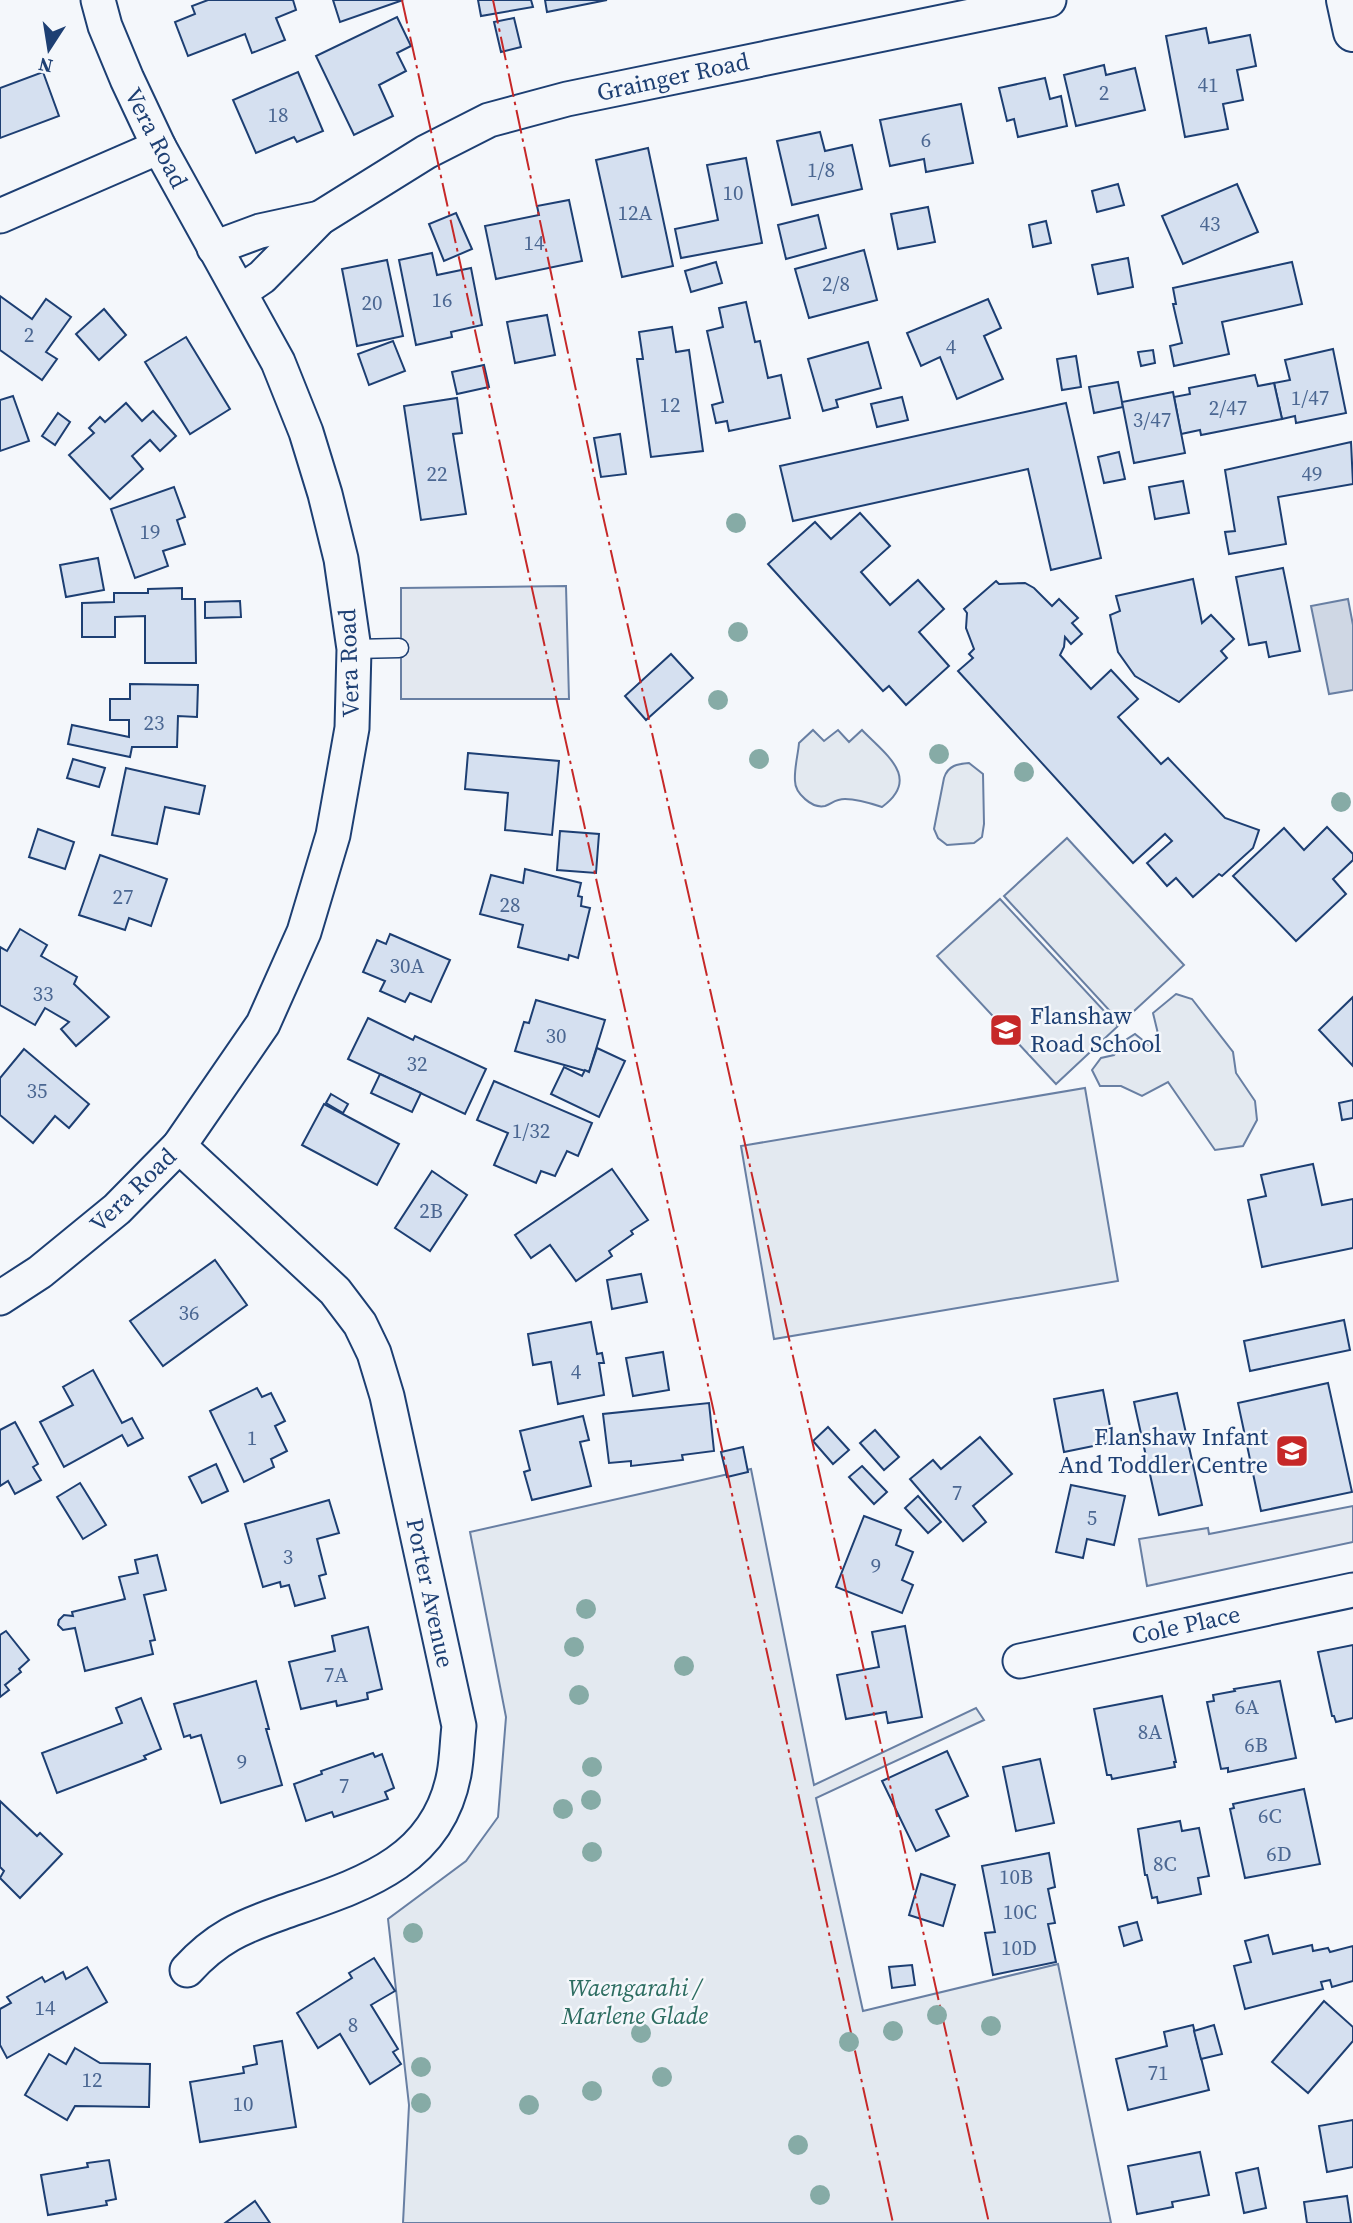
<svg xmlns="http://www.w3.org/2000/svg" width="1353" height="2223" font-family="'Source Serif 4',serif">
<style>
.green{fill:#e3e9f0;stroke:#687fa3;stroke-width:2}
.parking{fill:#e3e8f0;stroke:#687fa3;stroke-width:2}
.water{fill:#cfd7e4;stroke:#687fa3;stroke-width:2}
.building{fill:#d5e0f0;stroke:#1d3f73;stroke-width:2}
.lines{fill:none;stroke-linecap:round;stroke-linejoin:round}
.service-casing{stroke:#1d3f73;stroke-width:21}
.minor-casing{stroke:#1d3f73;stroke-width:37}
.tertiary-casing{stroke:#1d3f73;stroke-width:42}
.service{stroke:#f4f7fb;stroke-width:18}
.minor{stroke:#f4f7fb;stroke-width:33}
.tertiary{stroke:#f4f7fb;stroke-width:38}
.power{stroke:#c62828;stroke-width:2;stroke-dasharray:24 5 3.5 5;stroke-linecap:butt}
.tree{fill:#86aba6}
.labels{text-anchor:middle;stroke-width:5;stroke-linejoin:round;paint-order:stroke}
.number-label{font-size:21px;fill:#4b6792}
.street-label{font-size:24px;fill:#1d3f73;stroke:#f4f7fb}
.poi-label{font-size:24px;fill:#1d3f73;stroke:#f4f7fb;text-anchor:start}
.park-label{font-size:24px;font-style:italic;fill:#2c6c60;stroke:#f4f7fb}
</style>
<rect width="100%" height="100%" fill="#f4f7fb"/>
<g class="green">
<path d="M813 730 824 741 838 730 849 742 862 730C885 754 922 778 882 807 870 803 857 799 845 799 835 799 833 803 825 806 812 809 795 793 795 781 794 769 798 755 799 743Z"/>
<path d="M969 763 983 774 984 824 982 837 974 843 947 845 938 838 934 829 944 778C948 765 958 764 969 763Z"/>
<path d="M1067 838 1184 965 1121 1023 1004 896Z"/>
<path d="M1000 899 1118 1026 1056 1084 937 956Z"/>
<path d="M1176 994 1192 999 1233 1052 1236 1073 1255 1101 1257 1120 1243 1146 1215 1150 1168 1082 1142 1096 1121 1086H1100L1092 1070 1101 1058 1114 1055 1124 1041 1135 1034 1150 1046 1160 1042 1153 1013Z"/>
<path d="M1085 1088 1118 1281 774 1339 741 1146Z"/>
<path d="M751 1469 814 1785 976 1708 984 1720 816 1798 863 2011 1058 1964 1111 2223H403L409 2105 388 1919 466 1861 498 1817 506 1717 470 1532Z"/>
</g>
<g class="parking">
<path d="M566 586 569 699H401V588Z"/>
<path d="M1353 1506V1542L1147 1586 1139 1539 1208 1528 1209 1534Z"/>
</g>
<path class="water" d="M1348 599 1353 625V690L1329 694 1311 606Z"/>
<g class="building">
<path d="M208 0H293L296 10 276 18 285 40 252 53 245 34 188 56 175 22 195 14 192 6Z"/>
<path d="M333 0H403L340 22Z"/>
<path d="M478 0H531L533 7 481 16Z"/>
<path d="M545 0H607L547 12Z"/>
<path d="M397 17 411 46 397 53 406 71 379 85 393 116 354 135 316 56Z"/>
<path d="M514 18 521 47 501 52 494 22Z"/>
<path d="M1206 28 1209 43 1250 35 1256 66 1237 70 1243 100 1223 104 1228 129 1185 137 1166 36Z"/>
<path d="M1104 65 1106 75 1135 68 1145 110 1076 126 1064 75Z"/>
<path d="M43 72 59 116 0 138V88Z"/>
<path d="M298 72 323 131 297 142 294 137 256 153 233 100Z"/>
<path d="M1045 78 1050 99 1061 96 1067 126 1018 137 1014 119 1007 121 999 88Z"/>
<path d="M961 104 973 163 926 172 924 159 890 166 880 120Z"/>
<path d="M820 132 825 151 852 145 862 189 792 205 777 141Z"/>
<path d="M648 148 673 266 622 277 596 160Z"/>
<path d="M746 158 762 243 681 258 675 229 718 220 707 165Z"/>
<path d="M1118 184 1124 205 1097 212 1092 191Z"/>
<path d="M1237 184 1258 232 1183 264 1162 216Z"/>
<path d="M569 200 582 261 496 279 485 226 539 215 537 206Z"/>
<path d="M928 207 935 242 898 249 891 214Z"/>
<path d="M456 213 472 249 444 261 429 224Z"/>
<path d="M818 215 826 248 786 259 778 225Z"/>
<path d="M1046 221 1051 243 1033 247 1029 225Z"/>
<path d="M864 250 877 300 809 318 795 269Z"/>
<path d="M432 253 437 275 471 268 482 325 451 332 452 337 416 345 399 260Z"/>
<path d="M1128 258 1133 287 1098 294 1092 265Z"/>
<path d="M387 260 403 336 357 346 342 269Z"/>
<path d="M716 262 722 283 691 292 685 271Z"/>
<path d="M1292 262 1302 304 1222 322 1229 354 1174 366 1170 346 1182 343 1173 304H1176L1173 288Z"/>
<path d="M0 296 32 319 46 299 71 317 46 352 57 359 42 380 0 350Z"/>
<path d="M988 299 1001 328 984 336 1003 379 957 399 940 357 921 366 907 333Z"/>
<path d="M746 302 755 342 760 341 768 378 781 375 790 418 729 431 727 421 716 423 712 405 723 402 707 331 723 327 719 308Z"/>
<path d="M104 309 126 335 99 360 76 334Z"/>
<path d="M547 315 555 355 515 363 507 322Z"/>
<path d="M672 327 676 352 689 350 703 451 651 457 637 359H643L639 332Z"/>
<path d="M186 337 230 409 190 434 145 362Z"/>
<path d="M393 341 405 371 369 385 358 354Z"/>
<path d="M868 342 881 388 836 400 838 407 823 411 808 359Z"/>
<path d="M1333 349 1346 413 1296 423 1295 416 1282 419 1274 383 1290 380 1285 360Z"/>
<path d="M1153 350 1155 363 1141 366 1138 352Z"/>
<path d="M1076 356 1081 387 1062 390 1057 359Z"/>
<path d="M484 365 489 387 457 394 452 372Z"/>
<path d="M1255 375 1258 386 1274 383 1282 419 1201 435 1200 430 1181 434 1174 397 1190 394 1189 388Z"/>
<path d="M1118 382 1123 407 1094 413 1089 387Z"/>
<path d="M1173 392 1185 453 1134 463 1122 402Z"/>
<path d="M13 396 29 441 0 451V400Z"/>
<path d="M902 397 908 420 877 427 871 404Z"/>
<path d="M457 398 462 433 453 434 466 514 421 520 404 406Z"/>
<path d="M126 403 142 421 153 411 176 436 160 451 150 440 132 456 143 469 110 499 69 455 94 433 89 428 100 417 105 422Z"/>
<path d="M1066 403 1101 558 1051 570 1028 469 793 521 780 466Z"/>
<path d="M58 413 70 422 55 445 42 436Z"/>
<path d="M620 434 626 474 601 477 594 438Z"/>
<path d="M1351 442 1353 484 1278 497 1286 544 1229 554 1225 532 1235 531 1225 470Z"/>
<path d="M1119 452 1125 479 1104 483 1098 457Z"/>
<path d="M1183 481 1189 513 1155 519 1149 487Z"/>
<path d="M174 487 185 517 177 520 185 544 163 551 168 566 135 578 111 509Z"/>
<path d="M860 513 890 546 861 572 890 605 918 580 944 609 919 632 949 666 906 705 889 686 883 691 768 564 815 522 831 539Z"/>
<path d="M98 558 104 590 66 597 60 565Z"/>
<path d="M1283 568 1300 651 1269 657 1266 642 1249 645 1236 577Z"/>
<path d="M1193 579 1202 623 1211 615 1234 639 1221 651 1227 658 1179 702 1135 676 1118 652 1110 615 1120 611 1116 596Z"/>
<path d="M996 581 999 584 1025 583 1034 588 1052 606 1059 599 1078 618 1072 623 1082 634 1071 644 1065 637 1064 647 1060 655 1091 689 1111 670 1138 699 1118 717 1161 764 1168 758 1225 818 1259 830 1253 848 1222 876 1219 874 1193 897 1176 878 1167 886 1147 863 1172 841 1165 834 1133 863 958 671 973 658 969 654 974 649 966 628 967 613 964 609Z"/>
<path d="M182 588V599H195L196 663H145V616L115 617V637H82V603L114 602V593H148V589Z"/>
<path d="M240 601 241 617 205 618V602Z"/>
<path d="M671 654 693 678 646 720 625 696Z"/>
<path d="M130 684 198 685 197 717 178 716 177 747H132L130 757 68 744 72 725 129 737V720H110V699H130Z"/>
<path d="M468 753 559 761 552 835 505 830 508 793 465 789Z"/>
<path d="M73 759 105 768 99 787 67 778Z"/>
<path d="M126 768 205 786 199 814 165 807 157 844 112 835Z"/>
<path d="M1327 827 1353 854V860L1333 879 1346 894 1296 941 1233 876 1284 828 1304 850Z"/>
<path d="M38 829 74 842 65 869 29 857Z"/>
<path d="M560 831 599 834 596 873 557 870Z"/>
<path d="M100 855 167 879 151 926 129 918 125 930 79 915Z"/>
<path d="M525 869 581 883 578 896 582 897 581 906 590 908 578 958 569 955 568 960 518 947 523 925 480 914 491 875 523 883Z"/>
<path d="M20 929 47 945 41 956 77 977 74 984 109 1017 76 1046 61 1029 69 1022 45 1008 35 1025 0 1005V947L7 951Z"/>
<path d="M390 934 450 960 431 1002 410 993 405 1002 380 991 385 981 363 972 377 940 386 944Z"/>
<path d="M1353 997V1066L1319 1030Z"/>
<path d="M536 1000 605 1020 589 1072 515 1051 524 1022 529 1023Z"/>
<path d="M368 1018 413 1040 415 1036 486 1069 465 1114 348 1059Z"/>
<path d="M597 1048 625 1061 599 1117 551 1094 564 1067 582 1076 585 1070 589 1072Z"/>
<path d="M24 1049 89 1104 69 1128 55 1116 33 1143 0 1115V1078Z"/>
<path d="M380 1074 421 1093 412 1112 371 1093Z"/>
<path d="M494 1081 592 1123 578 1156 567 1151 555 1176 541 1171 536 1183 494 1165 508 1133 477 1120Z"/>
<path d="M331 1094 348 1104 343 1113 326 1103Z"/>
<path d="M1353 1100V1118L1342 1120 1339 1103Z"/>
<path d="M324 1104 399 1144 377 1185 302 1145Z"/>
<path d="M1313 1164 1322 1205 1353 1199V1248L1262 1267 1248 1200 1266 1196 1261 1175Z"/>
<path d="M612 1169 648 1220 631 1231 633 1234 609 1251 612 1256 576 1281 550 1245 531 1258 515 1235Z"/>
<path d="M432 1171 467 1195 430 1251 395 1228Z"/>
<path d="M215 1260 247 1305 163 1366 130 1321Z"/>
<path d="M641 1274 647 1302 612 1309 607 1280Z"/>
<path d="M1344 1320 1350 1350 1250 1371 1244 1341Z"/>
<path d="M591 1322 597 1354 602 1353 604 1363H599L604 1395 558 1404 551 1362 533 1365 528 1334Z"/>
<path d="M663 1352 669 1390 633 1396 626 1358Z"/>
<path d="M93 1370 122 1423 132 1418 143 1438 128 1446 122 1435 64 1467 40 1422 73 1405 63 1387Z"/>
<path d="M1328 1383 1352 1492 1261 1511 1238 1403Z"/>
<path d="M257 1388 262 1397 271 1393 285 1421 275 1426 287 1451 271 1459 274 1467 244 1482 210 1411Z"/>
<path d="M1103 1390 1113 1442 1064 1452 1054 1399Z"/>
<path d="M1177 1393 1202 1505 1159 1515 1134 1402Z"/>
<path d="M709 1403 714 1451 682 1455 683 1460 631 1466V1461L609 1463 603 1414Z"/>
<path d="M583 1416 589 1440 580 1442 591 1486 532 1500 524 1472 530 1470 520 1431Z"/>
<path d="M15 1422 38 1464 33 1467 41 1480 15 1494 8 1481 0 1486V1430Z"/>
<path d="M828 1427 849 1450 833 1464 813 1441Z"/>
<path d="M875 1430 899 1457 884 1470 860 1443Z"/>
<path d="M980 1437 1012 1474 973 1506 986 1522 963 1541 910 1479 933 1460 941 1469Z"/>
<path d="M743 1447 748 1472 727 1477 721 1452Z"/>
<path d="M216 1464 228 1491 202 1503 189 1477Z"/>
<path d="M862 1466 887 1492 874 1504 849 1477Z"/>
<path d="M80 1483 106 1525 83 1539 57 1497Z"/>
<path d="M1071 1485 1125 1496 1114 1545 1087 1539 1083 1558 1056 1552Z"/>
<path d="M918 1496 941 1522 928 1533 905 1508Z"/>
<path d="M329 1500 339 1533 317 1539 326 1574 319 1576 325 1598 295 1606 289 1585 281 1587 280 1582 263 1587 245 1524Z"/>
<path d="M864 1516 901 1530 896 1545 913 1552 902 1580 913 1585 902 1613 836 1587Z"/>
<path d="M157 1555 166 1590 144 1595 155 1640 150 1641 153 1654 85 1671 75 1628 63 1630 58 1625 59 1620 64 1615 73 1616 72 1612 125 1599 119 1577 138 1573 135 1560Z"/>
<path d="M905 1626 922 1717 888 1723 886 1712 846 1719 837 1675 879 1667 872 1632Z"/>
<path d="M368 1627 382 1689 367 1693 368 1699 337 1706 336 1701 301 1709 289 1662 335 1651 332 1636Z"/>
<path d="M6 1631 29 1660 19 1669 21 1672 5 1685 9 1690 0 1697V1635Z"/>
<path d="M1353 1645V1718L1336 1722 1334 1716H1332L1318 1652Z"/>
<path d="M256 1681 269 1729H266L282 1785 221 1803 201 1735 191 1738 190 1735 184 1737 174 1704Z"/>
<path d="M1280 1681 1296 1758 1228 1772V1768L1221 1769 1207 1702 1214 1701 1213 1695 1235 1691 1234 1689Z"/>
<path d="M1162 1696 1176 1762H1174L1175 1767 1112 1779 1111 1775H1107L1094 1709Z"/>
<path d="M141 1698 161 1749 144 1756 146 1759 57 1793 42 1753 122 1723 116 1708Z"/>
<path d="M947 1751 968 1796 936 1810 949 1836 916 1851 882 1781Z"/>
<path d="M373 1753 375 1757 382 1754 394 1788 385 1792 388 1799 334 1817 332 1812 306 1821 294 1784 322 1774 321 1771Z"/>
<path d="M1040 1759 1054 1823 1016 1831 1003 1767Z"/>
<path d="M1304 1789 1320 1864 1245 1878 1230 1809 1234 1808 1233 1804Z"/>
<path d="M0 1801 37 1836 40 1833 62 1854 20 1898 0 1878 4 1871 0 1867Z"/>
<path d="M1180 1821 1182 1831 1199 1828 1209 1876 1198 1878 1201 1894 1158 1903 1157 1897 1152 1898 1147 1875H1145L1138 1829Z"/>
<path d="M1049 1853 1055 1887 1048 1889 1055 1923 1048 1924 1056 1962 993 1975 985 1933 995 1932 982 1866Z"/>
<path d="M921 1874 955 1885 943 1926 909 1915Z"/>
<path d="M1137 1922 1142 1940 1124 1946 1119 1927Z"/>
<path d="M1268 1935 1273 1954 1312 1945 1313 1951 1328 1948 1330 1952 1353 1946V1981L1332 1987 1330 1980 1321 1982 1323 1989 1245 2009 1234 1966 1251 1962 1245 1941Z"/>
<path d="M374 1958 395 1991 371 2005 398 2049 393 2052 401 2064 370 2084 340 2034 318 2048 297 2013 352 1978 349 1973Z"/>
<path d="M912 1965 915 1985 892 1988 889 1967Z"/>
<path d="M87 1967 107 2002 7 2058 0 2045V2009L11 2003 7 1997 42 1977 45 1982 63 1972 66 1979Z"/>
<path d="M1324 2001 1353 2027V2041L1308 2093 1272 2062Z"/>
<path d="M1193 2025 1209 2090 1128 2110 1116 2059 1167 2046 1164 2032Z"/>
<path d="M1214 2025 1222 2054 1201 2059 1194 2031Z"/>
<path d="M282 2041 296 2127 200 2142 190 2082 244 2073 243 2067 257 2064 254 2046Z"/>
<path d="M75 2048 100 2063 150 2064 149 2107 75 2106 67 2120 25 2095 49 2054 66 2064Z"/>
<path d="M1353 2120V2167L1327 2172 1319 2126Z"/>
<path d="M1200 2152 1209 2195 1172 2202 1173 2207 1137 2214 1128 2166Z"/>
<path d="M109 2160 116 2199 106 2201 107 2205 48 2215 41 2175 88 2167 87 2163Z"/>
<path d="M1258 2168 1266 2208 1244 2213 1236 2173Z"/>
<path d="M1347 2196 1351 2223H1307L1304 2202Z"/>
<path d="M255 2201 270 2223H225Z"/>
</g>
<g class="lines">
<defs>
<path id="service" d="M354 649 399 648"/>
<g id="minor">
<path d="M0 216 159 147"/>
<path d="M214 248 260 231 320 218"/>
<path d="M240 292 262 277 320 218 426 152 489 120 567 99 1049 0"/>
<path d="M179 1146 335 1291 360 1324 374 1353 387 1396 459 1726C457 1742 457 1758 454 1774 437 1865 357 1886 281 1913 241 1927 216 1938 187 1970"/>
<path d="M0 1298 40 1272 117 1209 179 1146 263 1024 304 932 333 835 352 728 354 649 341 559 325 494 306 432 278 362 159 147 127 79 105 26 98 0"/>
<path d="M1020 1661 1353 1590"/>
</g>
<path id="tertiary" d="M1346 0 1353 32"/>
</defs>
<use href="#service" class="service-casing"/>
<use href="#minor" class="minor-casing"/>
<use href="#tertiary" class="tertiary-casing"/>
<use href="#service" class="service"/>
<use href="#minor" class="minor"/>
<use href="#tertiary" class="tertiary"/>
<g class="power">
<path d="M402 0 893 2223"/>
<path d="M493 0 598 494 989 2223"/>
</g>
</g>
<g class="tree">
<circle cx="736" cy="523" r="10"/>
<circle cx="738" cy="632" r="10"/>
<circle cx="718" cy="700" r="10"/>
<circle cx="939" cy="754" r="10"/>
<circle cx="759" cy="759" r="10"/>
<circle cx="1024" cy="772" r="10"/>
<circle cx="1341" cy="802" r="10"/>
<circle cx="586" cy="1609" r="10"/>
<circle cx="574" cy="1647" r="10"/>
<circle cx="684" cy="1666" r="10"/>
<circle cx="579" cy="1695" r="10"/>
<circle cx="592" cy="1767" r="10"/>
<circle cx="591" cy="1800" r="10"/>
<circle cx="563" cy="1809" r="10"/>
<circle cx="592" cy="1852" r="10"/>
<circle cx="413" cy="1933" r="10"/>
<circle cx="937" cy="2015" r="10"/>
<circle cx="991" cy="2026" r="10"/>
<circle cx="893" cy="2031" r="10"/>
<circle cx="641" cy="2033" r="10"/>
<circle cx="849" cy="2042" r="10"/>
<circle cx="421" cy="2067" r="10"/>
<circle cx="662" cy="2077" r="10"/>
<circle cx="592" cy="2091" r="10"/>
<circle cx="421" cy="2103" r="10"/>
<circle cx="529" cy="2105" r="10"/>
<circle cx="798" cy="2145" r="10"/>
<circle cx="820" cy="2195" r="10"/>
</g>
<defs>
<symbol id="school-square" viewBox="-11 -11 22 22"><rect x="-9" y="-9" width="18" height="18" rx="4" fill="#c62828" stroke="#f4f7fb"/><path d="M0-5L7-2L0 1L-7-2ZM-4 1L0 2.5L4 1V4Q0 6-4 4Z" fill="#fff"/></symbol>
</defs>
<g fill-rule="evenodd">
<use href="#school-square" x="987" y="1011" width="38" height="38"/>
<use href="#school-square" x="1273" y="1432" width="38" height="38"/>
</g>
<g class="labels">
<g class="number-label">
<text x="1208" y="92">41</text>
<text x="1104" y="100">2</text>
<text x="278" y="122">18</text>
<text x="926" y="147">6</text>
<text x="821" y="177">1/8</text>
<text x="733" y="200">10</text>
<text x="635" y="220">12A</text>
<text x="1210" y="231">43</text>
<text x="534" y="250">14</text>
<text x="836" y="291">2/8</text>
<text x="442" y="307">16</text>
<text x="372" y="310">20</text>
<text x="29" y="342">2</text>
<text x="951" y="354">4</text>
<text x="1310" y="405">1/47</text>
<text x="670" y="412">12</text>
<text x="1228" y="415">2/47</text>
<text x="1152" y="427">3/47</text>
<text x="437" y="481">22</text>
<text x="1312" y="481">49</text>
<text x="150" y="539">19</text>
<text x="154" y="730">23</text>
<text x="123" y="904">27</text>
<text x="510" y="912">28</text>
<text x="407" y="973">30A</text>
<text x="43" y="1001">33</text>
<text x="556" y="1043">30</text>
<text x="417" y="1071">32</text>
<text x="37" y="1098">35</text>
<text x="531" y="1138">1/32</text>
<text x="431" y="1218">2B</text>
<text x="189" y="1320">36</text>
<text x="576" y="1379">4</text>
<text x="252" y="1445">1</text>
<text x="957" y="1500">7</text>
<text x="1092" y="1525">5</text>
<text x="288" y="1564">3</text>
<text x="876" y="1573">9</text>
<text x="336" y="1682">7A</text>
<text x="1247" y="1714">6A</text>
<text x="1150" y="1739">8A</text>
<text x="1256" y="1752">6B</text>
<text x="242" y="1769">9</text>
<text x="344" y="1793">7</text>
<text x="1270" y="1823">6C</text>
<text x="1279" y="1861">6D</text>
<text x="1165" y="1871">8C</text>
<text x="1016" y="1884">10B</text>
<text x="1020" y="1919">10C</text>
<text x="1019" y="1955">10D</text>
<text x="45" y="2015">14</text>
<text x="353" y="2032">8</text>
<text x="1158" y="2080">71</text>
<text x="92" y="2087">12</text>
<text x="243" y="2111">10</text>
</g>
<g class="street-label">
<text transform="translate(673 77) rotate(-12)" y="8">Grainger Road</text>
<text transform="translate(156 138) rotate(63)" y="8">Vera Road</text>
<text transform="translate(349 663) rotate(-92)" y="8">Vera Road</text>
<text transform="translate(133 1190) rotate(-44)" y="8">Vera Road</text>
<text transform="translate(430 1593) rotate(78)" y="8">Porter Avenue</text>
<text transform="translate(1186 1625) rotate(-12)" y="8">Cole Place</text>
</g>
<g class="poi-label">
<text x="1030" y="1024">Flanshaw<tspan x="1030" dy="28">Road School</tspan></text>
<text x="1268" y="1445" text-anchor="end">Flanshaw Infant<tspan x="1268" dy="28">And Toddler Centre</tspan></text>
</g>
<g class="park-label">
<text x="635" y="1996">Waengarahi /<tspan x="635" dy="28">Marlene Glade</tspan></text>
</g>
</g>
<g transform="translate(49 49) rotate(192)" stroke="#f4f7fb" stroke-width="5" paint-order="stroke">
<path d="M0-5L12 26L0 18L-12 26Z" fill="#1d3f73"/>
<text y="-10" font-size="19" font-weight="bold" text-anchor="middle" fill="#1d3f73">N</text>
</g>
</svg>
